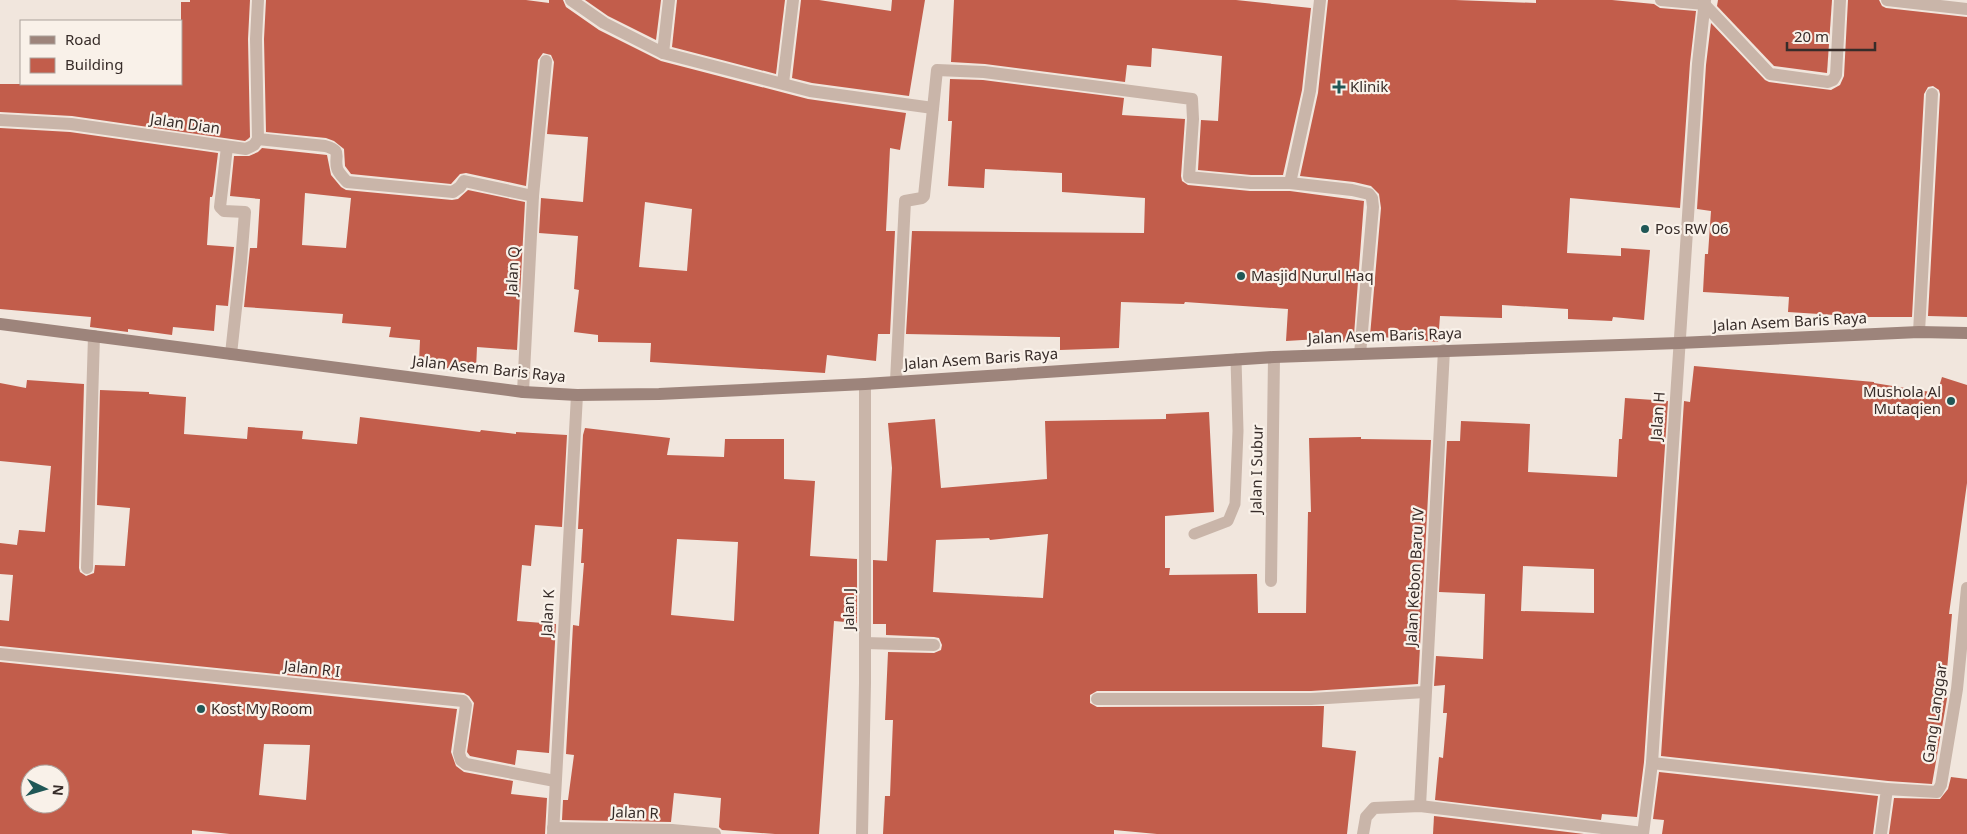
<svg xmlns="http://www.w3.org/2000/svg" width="1967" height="834" font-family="'Noto Sans',sans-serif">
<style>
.building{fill:#c25d4b;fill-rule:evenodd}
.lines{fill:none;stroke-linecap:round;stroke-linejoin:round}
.lane{stroke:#c9b5a9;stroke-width:11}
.street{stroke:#c9b5a9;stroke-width:12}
.secondary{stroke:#9d847b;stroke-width:12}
.poi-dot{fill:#205756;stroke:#f9f1e9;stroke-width:2}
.labels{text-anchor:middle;stroke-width:4.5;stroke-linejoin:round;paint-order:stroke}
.poi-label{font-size:15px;fill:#372c29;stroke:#f9f1e9;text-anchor:start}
.street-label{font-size:15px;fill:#372c29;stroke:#f9f1e9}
</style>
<rect width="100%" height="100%" fill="#f1e6dd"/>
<g class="building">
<path d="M190 0H250L248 39 250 137 248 139 245 141 72 116 0 112V84H181V2H190Z"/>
<path d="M266 0H526L549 3V0H563L566 7 599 30 661 61 808 99 906 113 900 150 890 148 886 231H895L890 334H878L876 361 827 355 825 373 650 362 651 343 598 342V335L574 332 579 290 574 289 578 236 539 233 541 198 583 202 588 137 547 134 554 62 551 55 543 53 538 60 526 186 466 173 460 174 451 184 351 174 345 166 344 149 334 141 326 138 266 132 264 39ZM645 202 692 209 687 271 639 267Z"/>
<path d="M585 0H661L656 40 608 16Z"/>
<path d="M677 0H785L776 74 672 47Z"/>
<path d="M801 0H819L891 11 892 0H925L909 96 812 83 792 78Z"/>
<path d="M954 0H1236L1311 8 1302 90 1283 175H1251L1198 170 1201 120 1218 121 1222 56 1152 48 1151 67 1127 65 1125 82 985 64 951 62Z"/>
<path d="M1328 0H1455L1536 3V0H1612L1654 4 1660 8 1696 11 1690 63 1680 208 1570 198 1567 253 1621 256V248L1650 250 1644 320 1613 317 1612 321 1568 319V309L1502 305V318L1440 316 1438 342 1370 336 1381 208 1379 194 1371 186 1354 182 1300 176 1318 93Z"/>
<path d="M1718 0H1832L1827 73 1774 66 1717 6Z"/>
<path d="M1848 0H1879L1882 6 1886 8 1967 17V317L1928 316 1940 94 1939 90 1933 86 1928 87 1924 94 1912 317H1866L1788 312 1789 297 1703 292 1705 254H1708L1711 211 1697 209 1706 65 1711 23 1765 80 1769 82 1831 90 1840 85 1844 76Z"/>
<path d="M950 79 983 80 1124 98 1122 115 1185 119 1181 176 1182 181 1188 185 1250 191H1290L1364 201 1354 335H1348V341L1319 343V339L1286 341 1288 309 1185 302 1184 304 1121 302 1119 348 1060 350V337L906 334 912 231 1144 233 1145 198 1062 192V173L985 169 984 188 948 186 952 121H948Z"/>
<path d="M0 128 70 132 218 153 213 194 212 197H210L207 245 234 247 228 306 216 305 214 331 173 327 172 335 128 329V332L90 327 91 317 0 309Z"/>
<path d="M262 148 327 155 331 175 341 187 346 190 452 200 458 199 468 190 525 202 517 350 477 347 476 369 443 368V362L419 361 420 340 389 337 391 327 342 323 343 314 244 307 250 248H257L260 199 230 196 234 156H249L258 152ZM305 193 351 198 346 248 302 245Z"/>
<path d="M1694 366 1874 382V383L1937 393 1942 377 1967 385V483L1949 614H1952L1945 692 1948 693 1932 784 1888 781 1661 756 1684 401 1690 402Z"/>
<path d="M27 380 84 384 79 568 80 572 86 576 94 573 95 565 125 566 130 508 97 505 100 390 149 392V394L186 397 184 434 247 439 248 427 303 431 302 439 357 444 360 417 480 432 481 430 516 434V432L567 435 562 527 535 525 531 566 522 565 517 621 556 624 549 753 517 750 515 765 470 756 467 752 474 703 469 696 464 693 0 646V620L9 621 13 575 0 574V543L17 545 19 530 45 532 51 466 0 461V383L26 388Z"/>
<path d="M1625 398 1668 401 1644 762 1637 817 1602 814 1601 820 1435 800 1439 757 1443 758 1447 713H1443L1445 685 1434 686 1436 656 1483 659 1485 594 1439 592 1447 441H1460L1461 421 1530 424 1528 472 1617 477 1619 439H1622ZM1523 566 1594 569V613L1521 611Z"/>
<path d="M1209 412 1214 512 1165 516V568H1170L1169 575 1257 574 1258 613H1306L1308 512H1311L1309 438 1361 437V439L1431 440 1418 684 1311 691H1097L1090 695V703L1097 707 1324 706 1322 747 1356 751 1347 834H1157L1114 830V834H883L885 796H890L893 720H885L888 652 934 653 941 650 942 645 939 638 934 637 886 635V624H873V560L887 561 892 468 888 423 935 419 941 488 1047 479 1045 421 1166 419V414ZM1048 534 1043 598 933 592 936 540 989 538 990 540Z"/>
<path d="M585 428 670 438 667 455 724 457 725 439H784V479L815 481 810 556 857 559V623L834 621 819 834H775L722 830 719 827 721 798 674 793 671 822 562 820 563 800H568L574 755 566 754 573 625 579 626 584 563H581L583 529H578L583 435ZM677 539 738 542 734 621 671 615Z"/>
<path d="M0 662 457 709 451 752 456 766 464 772 513 781 511 794 547 798 545 834H230L192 830V834H0ZM264 744 310 745 306 800 259 795ZM30 774H60V804H30Z"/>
<path d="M1659 772 1878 796 1873 834H1662L1664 820 1653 819Z"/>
<path d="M1951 777 1967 779V834H1889L1894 798 1940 799 1948 789Z"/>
<path d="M1434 816 1584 834H1433Z"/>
</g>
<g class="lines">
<path class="lane" d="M1194 534 1228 521 1235 504 1238 431 1236 359"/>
<g class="street">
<path d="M571 0 604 23 663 53 810 91 933 108"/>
<path d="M1661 0 1704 4 1770 74 1828 82 1833 80 1836 75 1840 0"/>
<path d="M1887 0 1967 9"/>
<path d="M663 53 669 0"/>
<path d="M783 83 793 0"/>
<path d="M0 120 71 124 246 149 254 145 258 139 256 39 258 0"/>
<path d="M258 139 325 146C343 151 334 155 337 168 338 173 344 178 347 182L453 192 460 187 464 181 533 196"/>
<path d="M227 147 220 207 224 211 245 212 241 262 231 354"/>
<path d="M1290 183 1310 91 1320 0"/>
<path d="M1919 332 1932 94"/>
<path d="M896 381 905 201 922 198 924 196 937 70 984 72 1192 99 1193 119 1189 177 1251 183H1290L1352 190 1369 194 1372 198 1373 207 1360 354"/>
<path d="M523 392 533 196 546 61"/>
<path d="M87 568 94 336"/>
<path d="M1271 581 1274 357"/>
<path d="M865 643 934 645"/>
<path d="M0 654 463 701 466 705 459 753 461 760 466 764 555 781"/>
<path d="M1097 699H1311L1425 692"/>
<path d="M1652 763 1887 789 1881 834"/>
<path d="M1887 789 1937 792 1941 785 1957 689 1967 588"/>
<path d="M1420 806 1444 350"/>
<path d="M553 828 672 830 715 834"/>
<path d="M553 834 577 395"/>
<path d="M862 834 865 683V384"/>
<path d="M1363 834 1366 817 1374 808 1420 806 1643 833"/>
<path d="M1643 834 1652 763 1698 64 1705 0"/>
</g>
<path class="secondary" d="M0 324 523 392 577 395 659 394 865 384 1274 357 1679 343 1919 332 1967 333"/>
</g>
<g class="poi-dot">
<path d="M1336.5 79.5h5v5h5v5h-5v5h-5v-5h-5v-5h5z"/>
<circle cx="1645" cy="229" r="5"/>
<circle cx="1241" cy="276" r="5"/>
<circle cx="1951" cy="401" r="5"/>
<circle cx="201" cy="709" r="5"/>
</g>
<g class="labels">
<g class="poi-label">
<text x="1350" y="92">Klinik</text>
<text x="1655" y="234">Pos RW 06</text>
<text x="1251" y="281">Masjid Nurul Haq</text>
<text x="1941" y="397" text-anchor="end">Mushola Al<tspan x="1941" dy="17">Mutaqien</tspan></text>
<text x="211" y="714">Kost My Room</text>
</g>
<g class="street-label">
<text transform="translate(185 124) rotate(8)" y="5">Jalan Dian</text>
<text transform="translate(513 271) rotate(-87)" y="5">Jalan Q</text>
<text transform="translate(1790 322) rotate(-3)" y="5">Jalan Asem Baris Raya</text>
<text transform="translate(1385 336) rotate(-2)" y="5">Jalan Asem Baris Raya</text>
<text transform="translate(981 359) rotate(-4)" y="5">Jalan Asem Baris Raya</text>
<text transform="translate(489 369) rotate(6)" y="5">Jalan Asem Baris Raya</text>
<text transform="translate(1658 416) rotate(-86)" y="5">Jalan H</text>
<text transform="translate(1257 469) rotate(-89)" y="5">Jalan I Subur</text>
<text transform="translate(1415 577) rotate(-87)" y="5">Jalan Kebon Baru IV</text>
<text transform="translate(849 609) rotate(-90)" y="5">Jalan J</text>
<text transform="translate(548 613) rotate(-87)" y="5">Jalan K</text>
<text transform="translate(312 669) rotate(6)" y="5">Jalan R I</text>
<text transform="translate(1935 713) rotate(-82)" y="5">Gang Langgar</text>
<text transform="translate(635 813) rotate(2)" y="5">Jalan R</text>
</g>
</g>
<rect x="20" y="20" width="162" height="65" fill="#f9f1e9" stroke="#aba29c"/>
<rect x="30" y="36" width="25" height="8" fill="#9d847b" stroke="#aba29c"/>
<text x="65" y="45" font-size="15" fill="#372c29">Road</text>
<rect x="30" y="58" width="25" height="15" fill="#c25d4b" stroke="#aba29c"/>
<text x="65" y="70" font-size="15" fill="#372c29">Building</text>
<g transform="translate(45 789) rotate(95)"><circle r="24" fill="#f9f1e9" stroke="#aba29c"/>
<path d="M0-4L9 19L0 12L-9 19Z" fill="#205756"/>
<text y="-8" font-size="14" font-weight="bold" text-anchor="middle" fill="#372c29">N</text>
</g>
<path d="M1787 42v8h88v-8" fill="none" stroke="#372c29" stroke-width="2.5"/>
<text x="1794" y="42" font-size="15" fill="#372c29" stroke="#f9f1e9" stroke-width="4" paint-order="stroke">20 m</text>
</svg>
